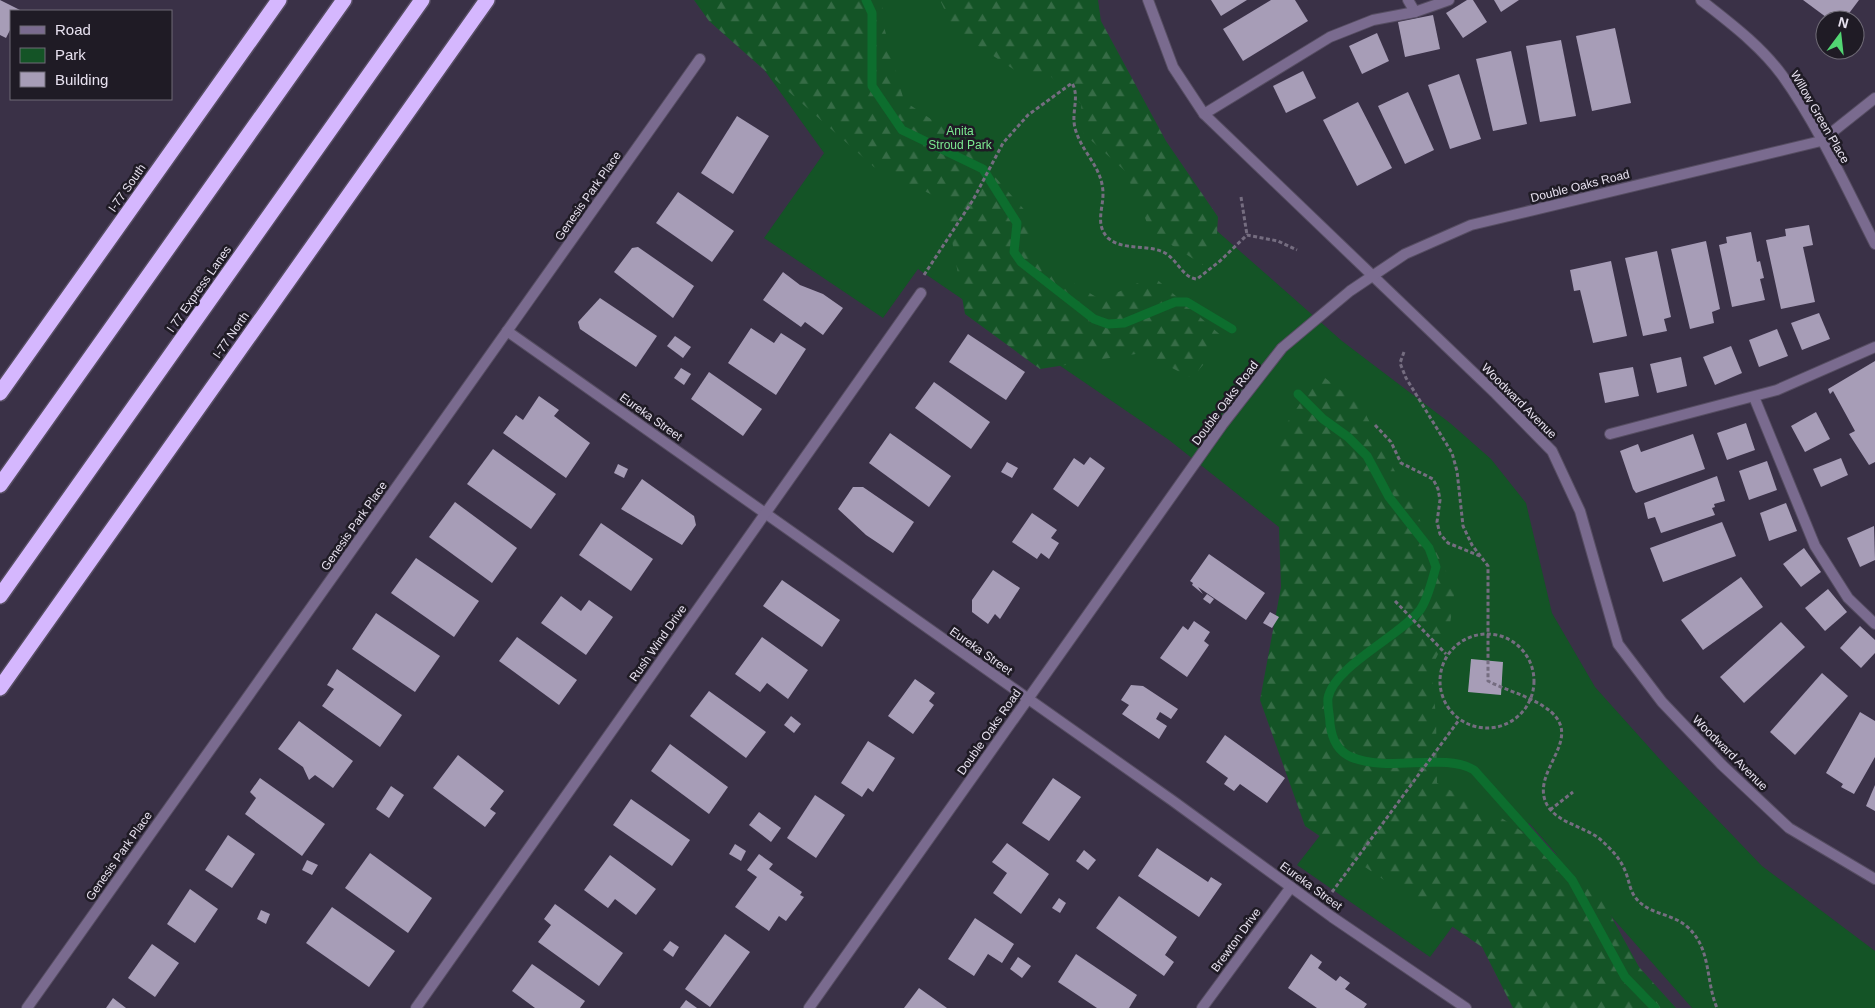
<svg xmlns="http://www.w3.org/2000/svg" width="1875" height="1008" font-family="Helvetica,sans-serif">
<style>
.green{fill:#145426}
.forest{fill:url(#forest-firs)}
.lines{fill:none;stroke-linecap:round;stroke-linejoin:round}
.stream{stroke:#0d6e2e;stroke-width:9}
.building{fill:#a79db7}
.service-casing{stroke:#564d62;stroke-width:12}
.minor-casing{stroke:#564d62;stroke-width:12}
.motorway-casing{stroke:#564d62;stroke-width:18}
.path{stroke:#756d80;stroke-width:3;stroke-dasharray:4 2.5;stroke-linecap:butt}
.service{stroke:#7a6b8f;stroke-width:10}
.minor{stroke:#7a6b8f;stroke-width:10}
.motorway{stroke:#d5b7fe;stroke-width:15}
.labels{text-anchor:middle;stroke-width:5;stroke-linejoin:round;paint-order:stroke}
.street-label{font-size:12px;fill:#e8e2f0;stroke:#1f1b25}
.park-label{font-size:12px;fill:#7cea92;stroke:#1f1b25}
</style>
<defs>
<pattern id="forest-firs" width="22" height="20" patternUnits="userSpaceOnUse" patternTransform="scale(1.25)"><rect width="22" height="20" fill="#145426"/><path d="M5 1l3.5 6h-7zM16 11l3.5 6h-7z" fill="#366c46"/></pattern>
</defs>
<rect width="100%" height="100%" fill="#3a3147"/>
<path class="green" d="M714 0H1051L1116 142 1342 341 1450 423 1491 459 1526 503 1552 613 1595 687 1665 765 1762 866 1875 951V1008H1692L1529 823 1430 957 1297 865 1424 702 1337 573 1169 440 918 269 883 318 764 238 824 153Z"/>
<g class="forest">
<path d="M694 0H882L883 23 904 101 962 140 1029 215 1031 257 1101 300 1153 276 1225 339 1192 378 1142 353 1040 369 965 314 945 201 874 167 709 21Z"/>
<path d="M940 0H1098L1101 21 1166 141 1218 217 1216 250 1203 265 1151 232 1125 171 1083 133 1081 104 1048 74 1022 75 954 30Z"/>
<path d="M1320 374 1362 407 1455 589 1449 631 1431 669 1436 716 1437 783 1503 819 1589 876 1639 967 1676 1008H1513L1482 947 1305 826 1260 700 1281 587 1276 439Z"/>
</g>
<g class="lines">
<g class="stream">
<path d="M866 0 872 13V86L902 130 983 169 1017 223 1014 252 1021 262 1094 319 1108 324 1124 323 1175 302H1187L1232 329"/>
<path d="M1298 394 1323 419 1348 437 1367 456 1389 497 1429 548 1436 567C1432 580 1428 599 1420 610 1400 636 1334 666 1328 698 1327 706 1330 716 1330 724 1332 739 1337 751 1351 757 1389 773 1444 752 1474 770L1572 880 1625 977 1655 1008"/>
</g>
</g>
<g class="building">
<path d="M0 0 22 11H11V28L6 38 0 35Z"/>
<path d="M1211 0H1247L1221 16Z"/>
<path d="M1271 0H1295L1308 21 1243 61 1223 29Z"/>
<path d="M1467 0H1473L1487 22 1463 38 1446 13Z"/>
<path d="M1494 0H1519L1501 12Z"/>
<path d="M1803 0H1859L1844 20H1830Z"/>
<path d="M1433 15 1440 49 1405 57 1398 22Z"/>
<path d="M1615 28 1631 103 1592 111 1576 36Z"/>
<path d="M1377 33 1389 61 1362 74 1349 46Z"/>
<path d="M1561 40 1576 116 1540 122 1526 46Z"/>
<path d="M1511 51 1527 124 1493 131 1476 59Z"/>
<path d="M1303 71 1316 98 1286 113 1273 86Z"/>
<path d="M1459 74 1481 139 1450 149 1428 85Z"/>
<path d="M1408 92 1434 150 1405 164 1378 106Z"/>
<path d="M1358 102 1392 168 1357 186 1323 120Z"/>
<path d="M737 116 769 136 733 194 701 173Z"/>
<path d="M678 192 734 231 712 262 656 223Z"/>
<path d="M1809 225 1813 245 1803 247 1815 302 1781 309 1766 240 1786 236 1785 229Z"/>
<path d="M1751 232 1757 262 1760 261 1764 278 1760 279 1765 300 1732 307 1719 245 1727 243 1726 237Z"/>
<path d="M1706 241 1720 309 1712 312 1714 323 1690 329 1671 249Z"/>
<path d="M638 247 694 286 673 318 614 272 632 248Z"/>
<path d="M1657 251 1671 317 1664 319 1667 331 1643 336 1625 258Z"/>
<path d="M1611 261 1627 336 1593 343 1580 290 1574 291 1570 270Z"/>
<path d="M783 272 800 285 823 294 843 308 823 335 805 322 801 327 763 300Z"/>
<path d="M600 298 657 336 636 367 580 329 578 322Z"/>
<path d="M1819 313 1830 339 1802 350 1791 323Z"/>
<path d="M751 328 774 343 781 333 806 349 776 395 728 363Z"/>
<path d="M1777 329 1788 356 1759 367 1749 340Z"/>
<path d="M968 334 1025 372 1006 400 949 362Z"/>
<path d="M675 336 691 347 683 358 667 346Z"/>
<path d="M1731 346 1742 373 1715 385 1703 357Z"/>
<path d="M1681 357 1687 386 1657 393 1650 364Z"/>
<path d="M1875 361V462L1869 465 1849 434 1855 431 1833 391 1830 394 1828 389Z"/>
<path d="M1633 367 1639 396 1605 403 1599 373Z"/>
<path d="M681 368 691 374 684 385 674 378Z"/>
<path d="M709 372 762 409 743 436 691 399Z"/>
<path d="M934 382 990 422 971 449 915 408Z"/>
<path d="M539 396 559 410 554 416 590 443 566 478 503 433 516 415 523 420Z"/>
<path d="M1816 412 1830 439 1805 452 1791 426Z"/>
<path d="M1746 423 1755 450 1727 460 1717 433Z"/>
<path d="M890 433 951 476 929 507 869 463Z"/>
<path d="M1693 434 1705 469 1636 493 1633 489 1620 451 1638 444 1641 452Z"/>
<path d="M493 449 556 494 531 529 467 484Z"/>
<path d="M1090 457 1105 468 1078 507 1053 489 1074 458 1084 465Z"/>
<path d="M1841 458 1848 475 1821 487 1813 469Z"/>
<path d="M1767 461 1777 490 1749 500 1739 471Z"/>
<path d="M1007 462 1018 468 1012 478 1001 472Z"/>
<path d="M618 464 628 469 624 478 614 473Z"/>
<path d="M1717 476 1725 501 1714 504 1715 507 1712 508 1715 515 1661 533 1655 517 1648 519 1644 503Z"/>
<path d="M642 479 694 516 696 525 682 545 621 509Z"/>
<path d="M853 487H863L914 522 893 553 866 535 838 509Z"/>
<path d="M455 502 517 548 492 583 429 537Z"/>
<path d="M1786 503 1797 531 1769 541 1760 513Z"/>
<path d="M1032 513 1057 530 1051 538 1059 543 1049 559 1041 553 1037 559 1012 542Z"/>
<path d="M1722 522 1736 556 1663 582 1650 548Z"/>
<path d="M601 523 653 559 631 591 579 555Z"/>
<path d="M1874 526 1875 560 1860 567 1847 538Z"/>
<path d="M1804 548 1821 572 1801 587 1783 564Z"/>
<path d="M1209 554 1265 593 1246 620 1198 587 1203 594 1192 585 1193 583 1190 581Z"/>
<path d="M416 558 479 601 454 637 391 593Z"/>
<path d="M993 570 1020 588 1000 619 995 614 988 624 972 612V600Z"/>
<path d="M1741 577 1763 607 1703 650 1681 620Z"/>
<path d="M782 580 840 620 822 647 763 606Z"/>
<path d="M1828 589 1847 612 1825 631 1805 608Z"/>
<path d="M1207 594 1214 599 1210 604 1203 599Z"/>
<path d="M561 596 581 611 589 600 613 617 586 655 541 623Z"/>
<path d="M1270 612 1279 617 1272 628 1263 623Z"/>
<path d="M376 613 440 656 415 692 352 649Z"/>
<path d="M1194 621 1210 632 1204 641 1209 645 1187 677 1160 658 1183 626 1188 630Z"/>
<path d="M1781 622 1805 647 1744 703 1720 677Z"/>
<path d="M1860 626 1875 640V653L1861 668 1840 648Z"/>
<path d="M517 637 577 680 559 705 499 661Z"/>
<path d="M762 637 808 670 788 699 767 683 760 692 735 674Z"/>
<path d="M1471 659 1503 662 1501 695 1468 692Z"/>
<path d="M337 669 402 715 380 747 322 706 334 689 327 685Z"/>
<path d="M1822 673 1848 696 1795 755 1770 732Z"/>
<path d="M915 679 935 693 929 701 934 705 913 734 888 716Z"/>
<path d="M1131 685 1143 686 1178 709 1171 719 1160 712 1156 719 1167 726 1159 739 1122 714 1129 705 1121 700Z"/>
<path d="M709 691 766 732 746 758 690 716Z"/>
<path d="M1860 712 1875 721V757L1854 794 1841 787 1843 784 1826 773Z"/>
<path d="M791 716 801 724 794 733 784 725Z"/>
<path d="M299 721 353 761 333 788 315 775 309 780 303 767 278 749Z"/>
<path d="M1225 735 1285 778 1267 803 1240 784 1234 791 1224 784 1228 778 1206 762Z"/>
<path d="M868 741 895 758 873 792 868 788 862 797 841 783Z"/>
<path d="M670 744 728 787 709 814 651 771Z"/>
<path d="M458 755 504 791 490 809 496 813 485 827 433 788Z"/>
<path d="M260 778 325 824 302 856 245 814 256 798 250 792Z"/>
<path d="M1053 778 1081 797 1049 841 1022 823Z"/>
<path d="M1875 785V811L1866 806Z"/>
<path d="M391 786 404 795 389 818 376 809Z"/>
<path d="M815 795 845 815 816 858 787 838Z"/>
<path d="M631 799 690 840 672 866 613 825Z"/>
<path d="M759 812 781 828 771 842 749 825Z"/>
<path d="M228 835 255 854 232 888 205 870Z"/>
<path d="M1007 843 1049 874 1021 914 993 893 1007 873 992 862Z"/>
<path d="M735 844 746 851 741 861 729 854Z"/>
<path d="M1157 848 1208 882 1211 877 1222 884 1199 917 1138 876Z"/>
<path d="M1084 850 1096 860 1088 870 1076 861Z"/>
<path d="M370 853 432 898 408 933 345 888Z"/>
<path d="M759 854 773 864 769 869 802 892 800 895 804 897 786 921 779 916 769 931 735 907 757 877 747 870Z"/>
<path d="M610 855 656 889 636 915 615 899 608 908 584 890Z"/>
<path d="M307 860 318 865 312 875 302 870Z"/>
<path d="M190 889 218 909 195 943 167 924Z"/>
<path d="M1119 896 1177 937 1165 955 1174 962 1164 976 1096 928Z"/>
<path d="M1059 898 1066 903 1060 913 1052 908Z"/>
<path d="M555 904 623 953 599 986 538 942 551 925 544 919Z"/>
<path d="M332 907 395 951 369 987 306 943Z"/>
<path d="M261 910 270 914 266 924 257 919Z"/>
<path d="M975 918 1014 944 1002 963 988 954 974 976 948 959Z"/>
<path d="M725 934 750 952 710 1007 685 989Z"/>
<path d="M670 941 679 947 673 957 663 950Z"/>
<path d="M152 944 179 963 155 997 128 978Z"/>
<path d="M1076 954 1137 995 1129 1008H1097L1058 982Z"/>
<path d="M1311 954 1322 962 1318 968 1336 981 1340 976 1350 983 1345 989 1367 1004 1364 1008H1317L1288 988Z"/>
<path d="M1018 957 1031 966 1022 978 1010 969Z"/>
<path d="M532 964 585 1001 580 1008H535L512 991Z"/>
<path d="M919 988 947 1008H904Z"/>
<path d="M113 998 126 1008H106Z"/>
<path d="M686 1000 697 1008H680Z"/>
</g>
<g class="lines">
<defs>
<g id="service">
<path d="M1408 0 1415 12"/>
<path d="M1204 114 1330 37 1373 20 1415 12 1449 0"/>
<path d="M1754 397 1815 546 1848 598 1875 624"/>
<path d="M1610 434 1777 390 1875 347"/>
</g>
<g id="minor">
<path d="M1148 0 1173 67 1204 114 1496 394 1552 451 1580 511 1618 644 1662 702 1722 765 1789 828 1875 879"/>
<path d="M1701 0C1730 23 1760 45 1782 75 1818 125 1847 189 1875 244"/>
<path d="M507 331 1173 801 1332 917 1466 1008"/>
<path d="M27 1008 700 59"/>
<path d="M416 1008 921 293"/>
<path d="M809 1008 1222 425 1282 348 1350 291 1405 254 1471 225 1821 141 1875 98"/>
<path d="M1202 1008 1291 887"/>
</g>
<g id="motorway">
<path d="M0 393 279 0"/>
<path d="M0 485 344 0"/>
<path d="M0 596 422 0"/>
<path d="M0 688 487 0"/>
</g>
</defs>
<use href="#service" class="service-casing"/>
<use href="#minor" class="minor-casing"/>
<use href="#motorway" class="motorway-casing"/>
<g class="path">
<path d="M1241 197 1247 235"/>
<path d="M924 275 973 200 1003 143 1028 115 1072 83C1080 97 1071 112 1075 128 1081 152 1103 167 1103 194 1103 209 1095 225 1108 238 1123 251 1145 244 1163 252 1177 258 1182 278 1197 279L1220 261 1247 235 1278 241 1297 250"/>
<path d="M1404 352 1400 363 1406 378 1452 453 1457 471 1463 526 1472 545 1488 566V681C1505 690 1526 695 1543 706 1593 737 1524 772 1549 808 1561 824 1586 827 1601 840 1611 849 1621 859 1626 873 1629 881 1630 890 1635 897 1647 914 1670 913 1685 925 1712 946 1705 980 1717 1008"/>
<path d="M1375 425 1391 442 1401 463 1433 479 1438 489 1440 500 1437 522 1440 534 1448 543 1480 556"/>
<path d="M1395 601 1446 654"/>
<circle cx="1487" cy="681" r="47"/>
<path d="M1550 810 1573 792"/>
<path d="M1332 892 1459 720"/>
</g>
<use href="#service" class="service"/>
<use href="#minor" class="minor"/>
<use href="#motorway" class="motorway"/>
</g>
<g class="labels">
<g class="street-label">
<text transform="translate(1820 117) rotate(60)" y="4">Willow Green Place</text>
<text transform="translate(1580 186) rotate(-14)" y="4">Double Oaks Road</text>
<text transform="translate(127 188) rotate(-55)" y="4">I-77 South</text>
<text transform="translate(588 196) rotate(-55)" y="4">Genesis Park Place</text>
<text transform="translate(199 289) rotate(-55)" y="4">I 77 Express Lanes</text>
<text transform="translate(231 335) rotate(-55)" y="4">I-77 North</text>
<text transform="translate(1519 401) rotate(45)" y="4">Woodward Avenue</text>
<text transform="translate(1225 403) rotate(-53)" y="4">Double Oaks Road</text>
<text transform="translate(651 417) rotate(35)" y="4">Eureka Street</text>
<text transform="translate(354 526) rotate(-55)" y="4">Genesis Park Place</text>
<text transform="translate(658 643) rotate(-55)" y="4">Rush Wind Drive</text>
<text transform="translate(981 651) rotate(35)" y="4">Eureka Street</text>
<text transform="translate(989 732) rotate(-55)" y="4">Double Oaks Road</text>
<text transform="translate(1730 753) rotate(45)" y="4">Woodward Avenue</text>
<text transform="translate(119 856) rotate(-55)" y="4">Genesis Park Place</text>
<text transform="translate(1311 886) rotate(36)" y="4">Eureka Street</text>
<text transform="translate(1236 940) rotate(-54)" y="4">Brewton Drive</text>
</g>
<g class="park-label">
<text x="960" y="135">Anita<tspan x="960" dy="14">Stroud Park</tspan></text>
</g>
</g>
<rect x="10" y="10" width="162" height="90" fill="#1f1b25" stroke="#6f6b76"/>
<rect x="20" y="26" width="25" height="8" fill="#7a6b8f" stroke="#6f6b76"/>
<text x="55" y="35" font-size="15" fill="#e8e2f0">Road</text>
<rect x="20" y="48" width="25" height="15" fill="#145426" stroke="#6f6b76"/>
<text x="55" y="60" font-size="15" fill="#e8e2f0">Park</text>
<rect x="20" y="72" width="25" height="15" fill="#a79db7" stroke="#6f6b76"/>
<text x="55" y="85" font-size="15" fill="#e8e2f0">Building</text>
<g transform="translate(1840 35) rotate(15)"><circle r="24" fill="#1f1b25" stroke="#6f6b76"/>
<path d="M0-4L9 19L0 12L-9 19Z" fill="#52d673"/>
<text y="-8" font-size="14" font-weight="bold" text-anchor="middle" fill="#e8e2f0">N</text>
</g>
</svg>
